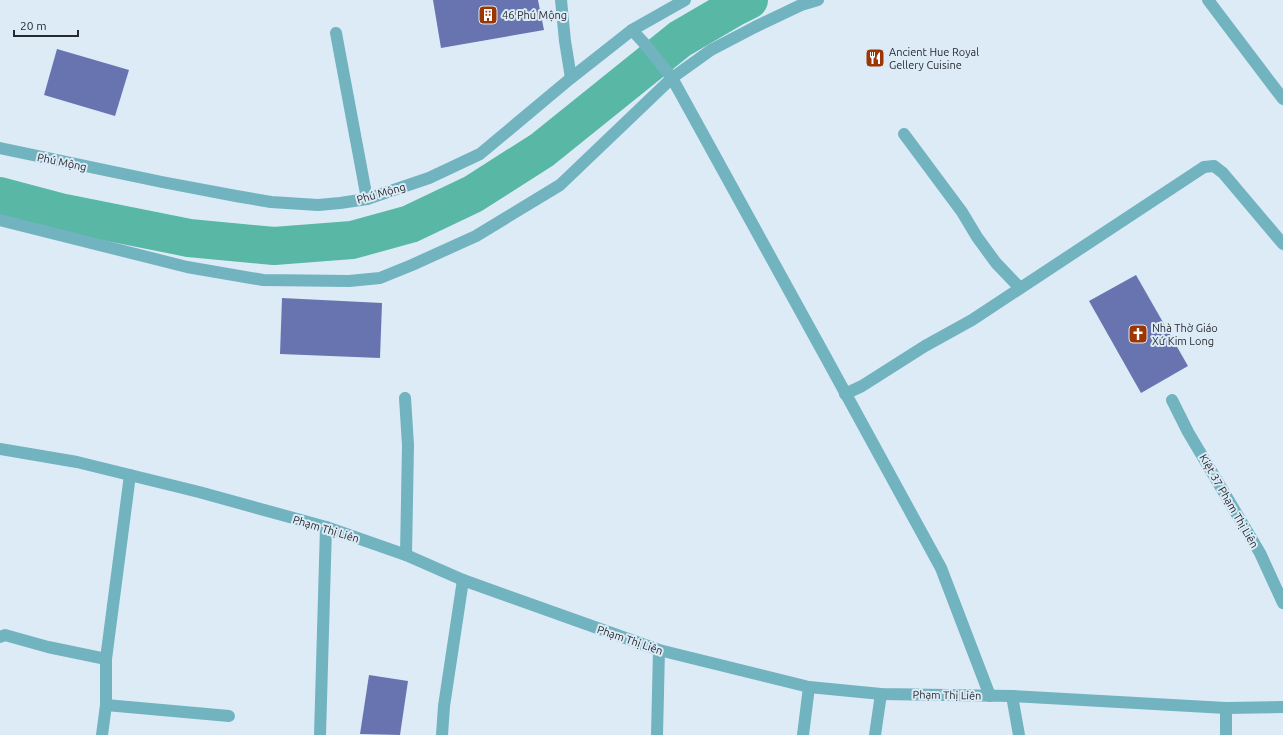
<svg xmlns="http://www.w3.org/2000/svg" width="1283" height="735" font-family="Ubuntu,sans-serif">
<style>
.lines{fill:none;stroke-linecap:round;stroke-linejoin:round}
.river{stroke:#58b7a5;stroke-width:38}
.building{fill:#6874b0}
.minor{stroke:#71b3bf;stroke-width:12}
.labels{text-anchor:middle;stroke-width:4;stroke-linejoin:round;paint-order:stroke}
.poi-label{font-size:11px;fill:#262b30;stroke:#ddebf7;text-anchor:start}
.street-label{font-size:11px;fill:#262b30;stroke:#ddebf7}
</style>
<rect width="100%" height="100%" fill="#ddebf7"/>
<g class="lines">
<path class="river" d="M0 196 64 213 189 238 274 246 352 240 410 224 473 194 542 150 680 39 733 8 749 0"/>
</g>
<g class="building">
<path d="M433 0H538L544 30 441 48Z"/>
<path d="M57 49 129 70 115 116 44 95Z"/>
<path d="M1136 275 1188 366 1141 393 1089 301Z"/>
<path d="M282 298 382 303 380 358 280 354Z"/>
<path d="M369 675 408 681 400 735 360 734Z"/>
</g>
<g class="lines">
<g class="minor">
<path d="M561 0 565 41 571 78"/>
<path d="M1208 0 1283 99"/>
<path d="M632 30 644 43 672 78 824 354 941 568 990 696"/>
<path d="M336 33 367 199"/>
<path d="M904 134 962 212 977 237 996 263 1020 288"/>
<path d="M0 148 162 182 236 196 271 202 318 205 340 203 367 199 429 178 480 154 571 78 632 30 685 0"/>
<path d="M0 220 187 267 263 280 349 281 380 278 412 265 476 236 560 185 672 78 711 50 755 27 801 5 818 0"/>
<path d="M845 394 862 386 925 346 972 320 1204 167 1214 166 1223 173 1283 244"/>
<path d="M405 398 408 445 406 555"/>
<path d="M1172 400 1188 432 1260 553 1283 603"/>
<path d="M0 449 77 462 199 492 326 527 406 555 463 580 659 650 809 687 881 694 1012 696 1226 708 1283 707"/>
<path d="M0 637 5 635 48 647 106 659"/>
<path d="M1012 696 1019 735"/>
<path d="M106 705 229 716"/>
<path d="M102 735 106 705V659L130 475"/>
<path d="M320 735 326 527"/>
<path d="M442 735 444 706 463 580"/>
<path d="M657 735 659 650"/>
<path d="M803 735 809 687"/>
<path d="M875 735 881 694"/>
<path d="M1226 735V708"/>
</g>
</g>
<defs>
<symbol id="building-square" viewBox="-11 -11 22 22"><rect x="-9" y="-9" width="18" height="18" rx="4" fill="#9c3705" stroke="#ddebf7"/><path d="M-4-6H4V6H1V3H-1V6H-4ZM-2.5-4.3h1.7v1.8h-1.7ZM.8-4.3h1.7v1.8H.8ZM-2.5-1h1.7V.8h-1.7ZM.8-1h1.7V.8H.8Z" fill="#fff"/></symbol>
<symbol id="restaurant-square" viewBox="-11 -11 22 22"><rect x="-9" y="-9" width="18" height="18" rx="4" fill="#9c3705" stroke="#ddebf7"/><path d="M-5-6h1v4h1v-4h1v4h1v-4h1v5L-1.5 .5V6h-2V.5L-5-1ZM5-6V6H3V1.5H1.5Q1.5-4 5-6Z" fill="#fff"/></symbol>
<symbol id="church-square" viewBox="-11 -11 22 22"><rect x="-9" y="-9" width="18" height="18" rx="4" fill="#9c3705" stroke="#ddebf7"/><path d="M-1.2-6h2.4v3.5h3.3v2.4h-3.3V6h-2.4V-.1h-3.3v-2.4h3.3Z" fill="#fff"/></symbol>
</defs>
<g fill-rule="evenodd">
<use href="#building-square" x="477" y="4" width="22" height="22"/>
<use href="#restaurant-square" x="864" y="47" width="22" height="22"/>
<use href="#church-square" x="1127" y="323" width="22" height="22"/>
</g>
<g class="labels">
<g class="poi-label">
<text x="502" y="19">46 Phú Mộng</text>
<text x="889" y="56">Ancient Hue Royal<tspan x="889" dy="13">Gellery Cuisine</tspan></text>
<text x="1152" y="332">Nhà Thờ Giáo<tspan x="1152" dy="13">Xứ Kim Long</tspan></text>
</g>
<g class="street-label">
<text transform="translate(62 162) rotate(12)" y="4">Phú Mộng</text>
<text transform="translate(381 193) rotate(-16)" y="4">Phú Mộng</text>
<text transform="translate(1229 501) rotate(60)" y="4">Kiệt 37 Phạm Thị Liên</text>
<text transform="translate(326 529) rotate(17)" y="4">Phạm Thị Liên</text>
<text transform="translate(630 640) rotate(19)" y="4">Phạm Thị Liên</text>
<text transform="translate(947 695) rotate(1)" y="4">Phạm Thị Liên</text>
</g>
</g>
<path d="M14 30v6h64v-6" fill="none" stroke="#262b30" stroke-width="2"/>
<text x="20" y="30" font-size="12" fill="#262b30" stroke="#ddebf7" stroke-width="3" paint-order="stroke">20 m</text>
</svg>
